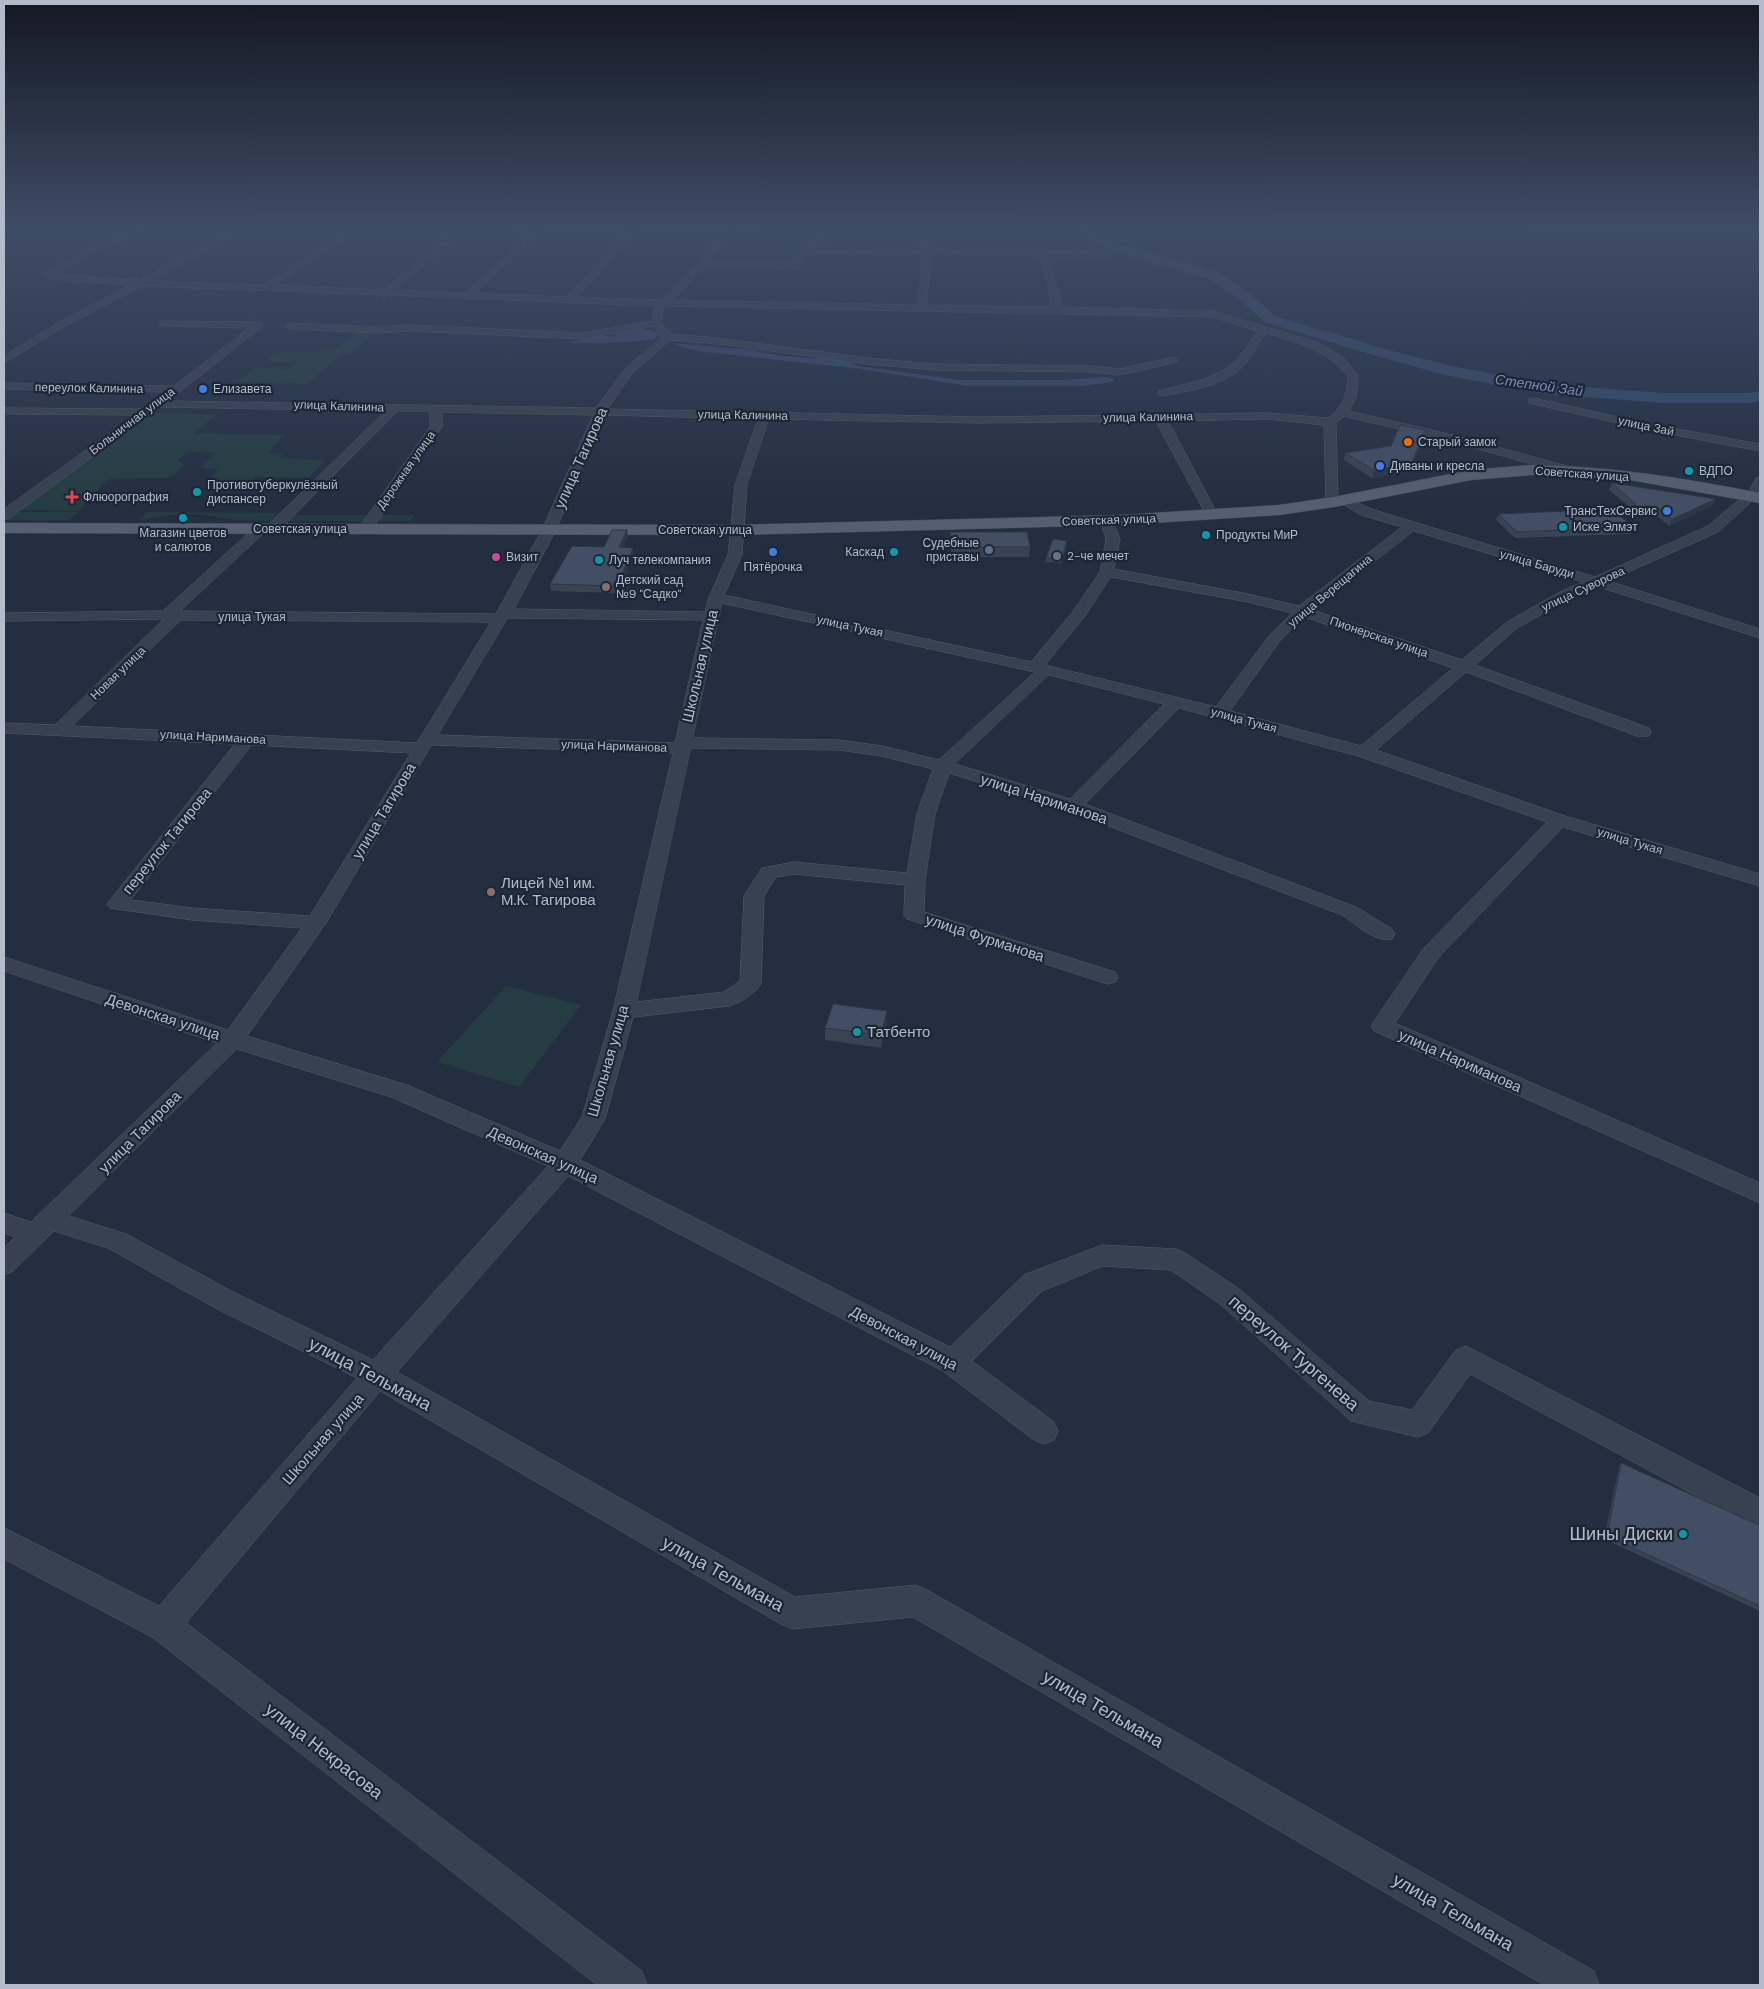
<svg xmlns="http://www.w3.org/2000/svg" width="1764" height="1989" font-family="'DM Sans',sans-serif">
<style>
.green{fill:#253d42}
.water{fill:#354969}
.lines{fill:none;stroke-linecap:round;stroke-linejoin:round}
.river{fill:#354969;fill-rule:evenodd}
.minor-casing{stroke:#525c6b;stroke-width:1}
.major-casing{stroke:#414a5a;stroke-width:1}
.minor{fill:#374151;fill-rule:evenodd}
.major{fill:#555f71;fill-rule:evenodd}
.wall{fill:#394355}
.shaded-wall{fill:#2e3745}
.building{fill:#424e63;stroke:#2e3745}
.shop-dot{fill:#3f7fe0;stroke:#1c2636;stroke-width:2}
.food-dot{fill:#e8710a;stroke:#1c2636;stroke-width:2}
.culture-dot{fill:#0f9aa8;stroke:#1c2636;stroke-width:2}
.health-dot{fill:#e0444e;stroke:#1c2636;stroke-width:2}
.service-dot{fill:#5c6f8a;stroke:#1c2636;stroke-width:2}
.worship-dot{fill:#6b7280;stroke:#1c2636;stroke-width:2}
.hotel-dot{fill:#d1479c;stroke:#1c2636;stroke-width:2}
.education-dot{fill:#8d6e63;stroke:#1c2636;stroke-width:2}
.labels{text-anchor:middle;stroke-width:4.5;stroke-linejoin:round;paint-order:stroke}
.far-street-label{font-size:12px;fill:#b4bccb;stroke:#1c2636}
.far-poi-label{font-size:12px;fill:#b4bccb;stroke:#1c2636;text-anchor:start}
.far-water-label{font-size:14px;font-style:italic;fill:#7990b5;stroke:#1c2636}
.street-label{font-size:15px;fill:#b4bccb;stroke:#1c2636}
.poi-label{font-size:15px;fill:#b4bccb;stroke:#1c2636;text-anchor:start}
.near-street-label{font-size:18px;fill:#b4bccb;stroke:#1c2636}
.near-poi-label{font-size:18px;fill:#b4bccb;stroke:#1c2636;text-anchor:end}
</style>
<rect width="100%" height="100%" fill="#232e41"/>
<g class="green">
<path d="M378 330 350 354H341L308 384 237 382 256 368 287 369 298 362 266 361 276 352 315 353 321 349H336L357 332Z"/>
<path d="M147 413 217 414 194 433 284 435 268 453H283L278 458 325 460 309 478 255 477 251 481H210L218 469 200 468 216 453 187 452 178 461 185 464 173 476 165 478 109 479 78 511 15 510Z"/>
<path d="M4 512H78L68 520H4Z"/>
<path d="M147 512 278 513 271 521 235 520 205 515 181 514 139 520Z"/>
<path d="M286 515H414L411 521H280Z"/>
<path d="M506 986 581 1005 519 1087 437 1062Z"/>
</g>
<g class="water">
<path d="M635 329H647L659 333 653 340 612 343H569L597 336H615L617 333Z"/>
<path d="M670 343 753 350C771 355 789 357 808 358 824 359 844 356 857 366L960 380H1063L1104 377 1114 379 1112 382 1081 386H969L861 369 697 351Z"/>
</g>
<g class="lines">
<path class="river" d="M1073 229H1088L1115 242 1218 272 1247 291 1275 316 1385 349 1452 366 1545 384 1664 393H1750L1760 391V401L1750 403H1664L1545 394 1445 375 1373 355 1265 322 1237 297 1208 278 1158 265 1105 248 1075 232Z"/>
<defs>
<g id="minor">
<path d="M135 229H145L85 257 55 274 139 280 238 229H248L151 281 262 285 352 229H361L274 285 384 290 458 229H467L394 290 464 293 536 229H544L475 293 567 297 631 229H639L577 297 662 300 699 262 725 229H733L708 262H794L804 248 827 229H835L828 238 811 251 923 249 911 229H919L931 249 1042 250 1106 252 1109 253V257L1047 256 1060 294 1061 307 1213 311 1319 343 1344 358 1358 376 1356 397 1349 411 1461 437 1574 468 1576 471 1570 475 1454 442 1344 416 1336 423 1338 499 1344 496 1371 509 1595 577 1708 526 1741 498H1748L1747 496 1756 478 1760 477V494L1757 499H1750L1751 501 1749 504 1718 532 1608 581 1760 629V638L1596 586 1572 597 1517 628 1475 665 1649 728 1651 732 1649 736H1637L1466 672 1376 750 1565 816 1760 874V886L1563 827 1438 958 1395 1023 1760 1183V1203L1374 1031 1371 1026 1424 948 1547 822 1358 756 1179 708 1085 804 1356 907 1392 929 1395 934 1392 939C1375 943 1356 924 1342 915L1067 810 949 773 935 814 925 880 924 912 1115 972 1118 977 1115 982 1108 984 1101 982 907 919 904 915 905 885 794 874 776 877 764 896 761 984C754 994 740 1003 729 1006L633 1017 605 1119 580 1160 950 1347 1024 1275 1102 1245 1176 1249 1185 1253 1238 1288 1369 1401 1412 1410 1456 1350 1466 1346 1760 1498V1528L1749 1524 1470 1374 1428 1433 1418 1437 1351 1421 1220 1304 1171 1270 1103 1266 1042 1291 972 1361 1054 1422 1058 1431 1054 1440 1044 1444 1034 1440 943 1371 568 1176 397 1372 795 1597 916 1585 927 1590 1594 1971 1599 1985H1544L913 1617 792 1629 781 1624 380 1391 186 1623 642 1971 647 1985H597L152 1637 4 1559V1528L159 1606 357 1378 219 1310 108 1248 54 1231 13 1271 4 1275V1248L15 1237 4 1233V1213L31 1222 217 1043 4 971V957L228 1030 302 928 192 920 110 908 107 904 110 900 235 744 4 733V723L55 725 164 619 4 621V613L163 611 256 526 261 525 266 527 386 411 160 407 9 518 4 519V509L135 415 4 414V408L144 409 166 392 4 389V383L174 386 249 328 163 326 160 325V321L259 322 262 323V327L168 401 596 408 624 370 662 337 654 326 583 339 408 331 378 333 290 329 285 326 290 323 378 327 408 325 583 333 652 321 655 306 388 295 384 297 380 295 142 286 67 325 4 363V356L61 321 130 285 62 281 49 278 46 273 79 253ZM966 253 1039 256 1050 294 1051 307 926 305 932 254ZM923 254 917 305 672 300 704 267 797 268 800 267 807 256ZM664 306 1212 317 1258 331 1238 359 1223 371 1202 380 1159 391 1158 393 1159 395 1163 396C1191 390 1227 386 1246 363 1254 353 1258 342 1266 333 1299 343 1325 349 1348 376 1347 395 1343 407 1328 418L1267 413 979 417 607 409 632 374 670 340 718 344 867 364 935 370 1092 372 1120 375 1177 362 1178 360 1173 357 1119 369 1092 366 935 364 867 358 718 338 671 334 661 323ZM398 411H430V427L358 529 360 532H370L442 427V412L593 415 542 530 496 614 180 611 266 531 272 533 277 532ZM604 415 758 419 735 485 728 555 709 597 705 612 514 609 556 530ZM769 419 979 423 1156 421 1206 515 1212 519 1218 515 1168 421 1267 419 1324 425 1326 503 1328 506H1336L1338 501 1361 515 1402 527 1299 606 1248 594 1114 569 1120 539 1111 517H1101L1100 520 1106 539 1100 572 1074 610 1031 662 724 595 742 555 747 485ZM1414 531 1583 582 1562 591 1507 622 1462 660 1313 610ZM1111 577 1248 602 1292 613 1269 636 1216 707 1045 665 1085 616ZM722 603 1035 672 939 760 882 746 839 740 693 738ZM1305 617 1453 668 1361 746 1230 711 1279 642ZM508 618 703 620 675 743 438 735ZM181 620 491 622 417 743 73 726ZM1049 675 1164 704 1070 799 955 764ZM252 745 411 753 310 916 192 908 131 900ZM432 745 673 753 613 1011 582 1117 560 1151 407 1085 247 1036 326 923ZM691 748 839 750 882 756 933 769 917 814 907 873 794 862 762 868 744 896 740 981 724 992 637 1002ZM237 1049 391 1097 548 1166 373 1360 237 1294 126 1234 69 1216Z"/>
<path d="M1533 398 1654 425 1760 444V451L1654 431 1529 403 1528 401 1529 399Z"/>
</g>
<path id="major" d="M1531 465C1609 466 1684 478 1760 493V503L1630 480 1564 475H1531L1471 480 1334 507 1279 515 1121 525 736 535 4 533V523L736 525 1121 515 1279 505 1334 497 1471 470Z"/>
</defs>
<use href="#minor" class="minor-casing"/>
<use href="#major" class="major-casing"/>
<use href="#minor" class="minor"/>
<use href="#major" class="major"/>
</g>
<g class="wall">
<path d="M1425 430 1424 437 1409 472 1372 478 1344 460 1345 453 1391 446Z"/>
<path d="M1612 483 1713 505 1669 526 1656 515H1639L1609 490Z"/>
<path d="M1498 514 1633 527 1631 534 1515 538 1496 520Z"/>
<path d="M950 532 1030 547 1029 557H952L950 542Z"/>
<path d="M628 537 623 547 634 554 618 593 551 591 550 584 604 547Z"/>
<path d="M1067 544 1061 563 1046 562V558Z"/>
<path d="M887 1011V1023L881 1048 825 1040V1028Z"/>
<path d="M1621 1463 1752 1522 1760 1525V1611L1604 1539 1619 1467Z"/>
</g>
<g class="shaded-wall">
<path d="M1425 430 1424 437 1409 472 1372 478 1374 470Z"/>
<path d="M1716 499 1713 505 1669 526 1672 519Z"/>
<path d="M627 530 628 537 620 554 619 547Z"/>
<path d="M633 548 634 554 618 593 617 586Z"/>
<path d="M887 1011V1023L881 1048V1035Z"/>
</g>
<g class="building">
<path d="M1400 425 1425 430 1411 465 1374 470 1345 453 1391 446Z"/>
<path d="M1612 483 1716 499 1672 519 1658 508 1641 509Z"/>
<path d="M1612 509 1633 527 1517 532 1498 514Z"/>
<path d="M612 530H627L619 547 633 548 617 586 550 584 572 546 604 547Z"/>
<path d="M950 532H1027L1030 547H952Z"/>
<path d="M1053 539 1067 541 1061 560 1046 558Z"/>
<path d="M833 1004 887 1011 881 1035 825 1028Z"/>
<path d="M1621 1463 1752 1522 1760 1525V1606L1607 1536Z"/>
</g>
<linearGradient id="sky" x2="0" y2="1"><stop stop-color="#131924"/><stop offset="0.45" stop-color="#3f4c65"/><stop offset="1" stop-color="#3f4c65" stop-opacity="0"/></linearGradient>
<rect width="1764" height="507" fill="url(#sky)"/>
<g class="shop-dot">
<circle cx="203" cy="389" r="5"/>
<circle cx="1380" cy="466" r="5"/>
<circle cx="1667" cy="511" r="5"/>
<circle cx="773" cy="552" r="5"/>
</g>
<circle class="food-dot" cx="1408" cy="442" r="5"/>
<g class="culture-dot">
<circle cx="1689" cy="471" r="5"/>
<circle cx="197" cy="492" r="5"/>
<circle cx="183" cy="518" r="5"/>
<circle cx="1563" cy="527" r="5"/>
<circle cx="1206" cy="535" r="5"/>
<circle cx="894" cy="552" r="5"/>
<circle cx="599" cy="560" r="5"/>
<circle cx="857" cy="1032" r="5"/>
<circle cx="1683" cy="1534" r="5"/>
</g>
<path class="health-dot" d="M69.5 489.5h5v5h5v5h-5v5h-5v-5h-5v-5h5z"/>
<circle class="service-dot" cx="989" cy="550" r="5"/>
<circle class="worship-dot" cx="1057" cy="556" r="5"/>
<circle class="hotel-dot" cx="496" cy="557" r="5"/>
<g class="education-dot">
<circle cx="606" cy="587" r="5"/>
<circle cx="491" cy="892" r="5"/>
</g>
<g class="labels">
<g class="far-street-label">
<text transform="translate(89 388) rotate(1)" y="4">переулок Калинина</text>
<text transform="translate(339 406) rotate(2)" y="4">улица Калинина</text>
<text transform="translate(743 415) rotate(1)" y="4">улица Калинина</text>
<text transform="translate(1148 417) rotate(-1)" y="4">улица Калинина</text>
<text transform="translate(132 421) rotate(-37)" y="4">Больничная улица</text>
<text transform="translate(1646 426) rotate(12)" y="4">улица Зай</text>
<text transform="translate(406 470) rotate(-55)" y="4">Дорожная улица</text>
<text transform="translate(1582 474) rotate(4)" y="4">Советская улица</text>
<text transform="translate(1109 520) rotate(-2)" y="4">Советская улица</text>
<text x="300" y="533">Советская улица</text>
<text x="705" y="534">Советская улица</text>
<text transform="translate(1537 564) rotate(16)" y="4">улица Баруди</text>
<text transform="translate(1583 589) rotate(-25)" y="4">улица Суворова</text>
<text transform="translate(1330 591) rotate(-40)" y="4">улица Верещагина</text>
<text x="252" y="621">улица Тукая</text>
<text transform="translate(850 626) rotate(12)" y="4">улица Тукая</text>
<text transform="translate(1379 637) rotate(19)" y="4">Пионерская улица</text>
<text transform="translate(118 673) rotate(-44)" y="4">Новая улица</text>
<text transform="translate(1244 720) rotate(15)" y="4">улица Тукая</text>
<text transform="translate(213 737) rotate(3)" y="4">улица Нариманова</text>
<text transform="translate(614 746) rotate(2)" y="4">улица Нариманова</text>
<text transform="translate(1630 841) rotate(17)" y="4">улица Тукая</text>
</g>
<g class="far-poi-label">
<text x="213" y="393">Елизавета</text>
<text x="1418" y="446">Старый замок</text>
<text x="1390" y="470">Диваны и кресла</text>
<text x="1699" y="475">ВДПО</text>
<text x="207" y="489">Противотуберкулёзный<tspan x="207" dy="14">диспансер</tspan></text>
<text x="83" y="501">Флюорография</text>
<text x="1657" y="515" text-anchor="end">ТрансТехСервис</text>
<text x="1573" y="531">Иске Элмэт</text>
<text x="183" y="537" text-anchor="middle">Магазин цветов<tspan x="183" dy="14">и салютов</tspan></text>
<text x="1216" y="539">Продукты МиР</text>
<text x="979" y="547" text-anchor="end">Судебные<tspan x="979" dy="14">приставы</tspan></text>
<text x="884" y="556" text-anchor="end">Каскад</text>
<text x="1067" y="560">2-че мечет</text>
<text x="506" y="561">Визит</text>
<text x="609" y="564">Луч телекомпания</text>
<text x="773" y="571" text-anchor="middle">Пятёрочка</text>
<text x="616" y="584">Детский сад<tspan x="616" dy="14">№9 "Садко"</tspan></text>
</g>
<g class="far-water-label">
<text transform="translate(1539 385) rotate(8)" y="5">Степной Зай</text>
</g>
<g class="street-label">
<text transform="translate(581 458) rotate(-66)" y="5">улица Тагирова</text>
<text transform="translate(700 666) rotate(-77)" y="5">Школьная улица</text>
<text transform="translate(1044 799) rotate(18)" y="5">улица Нариманова</text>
<text transform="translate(384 811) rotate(-59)" y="5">улица Тагирова</text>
<text transform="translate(167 841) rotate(-51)" y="5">переулок Тагирова</text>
<text transform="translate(985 938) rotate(18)" y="5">улица Фурманова</text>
<text transform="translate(163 1017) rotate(18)" y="5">Девонская улица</text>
<text transform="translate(608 1061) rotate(-74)" y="5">Школьная улица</text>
<text transform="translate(1460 1061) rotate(24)" y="5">улица Нариманова</text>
<text transform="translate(140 1132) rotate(-45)" y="5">улица Тагирова</text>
<text transform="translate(543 1155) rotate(24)" y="5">Девонская улица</text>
<text transform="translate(904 1338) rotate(28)" y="5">Девонская улица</text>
<text transform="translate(323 1439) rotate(-49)" y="5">Школьная улица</text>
</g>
<g class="poi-label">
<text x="501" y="888">Лицей №1 им.<tspan x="501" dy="17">М.К. Тагирова</tspan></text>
<text x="867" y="1037">Татбенто</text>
</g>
<g class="near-street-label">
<text transform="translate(1294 1353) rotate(41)" y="6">переулок Тургенева</text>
<text transform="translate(370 1374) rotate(28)" y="6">улица Тельмана</text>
<text transform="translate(723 1574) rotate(29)" y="6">улица Тельмана</text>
<text transform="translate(1103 1709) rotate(30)" y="6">улица Тельмана</text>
<text transform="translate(324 1751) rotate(38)" y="6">улица Некрасова</text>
<text transform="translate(1453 1912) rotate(30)" y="6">улица Тельмана</text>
</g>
<g class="near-poi-label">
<text x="1673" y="1540">Шины Диски</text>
</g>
</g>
<rect width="1764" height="1989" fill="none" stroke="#b4bccb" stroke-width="10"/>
</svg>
